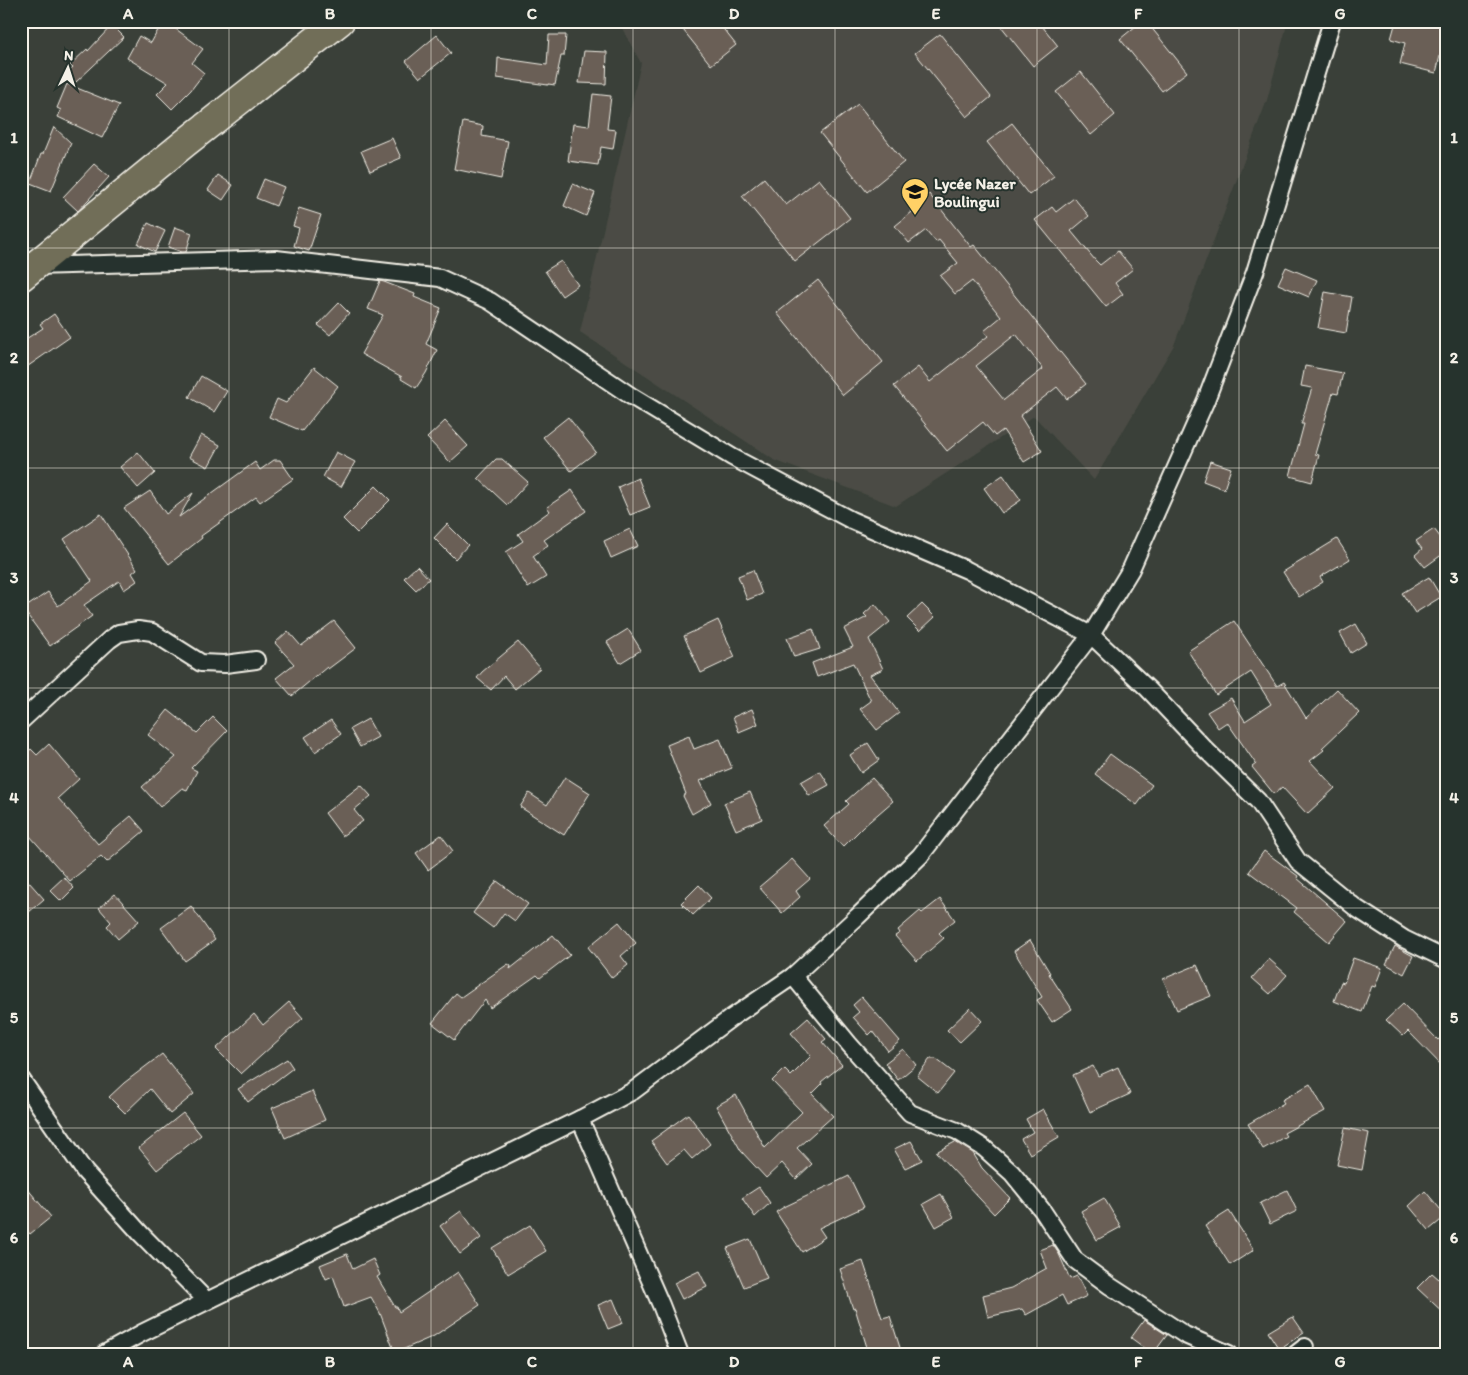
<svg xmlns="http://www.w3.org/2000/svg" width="1468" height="1375" font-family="Itim,sans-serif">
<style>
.built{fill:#4b4c45}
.building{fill:#6a5e56;stroke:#f4f1e8;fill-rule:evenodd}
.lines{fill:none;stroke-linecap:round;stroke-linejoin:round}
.minor-casing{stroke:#f4f1e8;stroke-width:20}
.trunk-casing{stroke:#f4f1e8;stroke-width:31}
.minor{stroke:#26332d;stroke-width:16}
.trunk{stroke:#716e59;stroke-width:28}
.grid{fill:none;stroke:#f4f1e8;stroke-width:1;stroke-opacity:0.55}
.labels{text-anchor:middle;stroke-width:4;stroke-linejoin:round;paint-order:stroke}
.poi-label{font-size:16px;font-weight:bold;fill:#f4f1e8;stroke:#26332d;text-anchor:start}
.neatline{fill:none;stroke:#f4f1e8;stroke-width:2}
.grid-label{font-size:16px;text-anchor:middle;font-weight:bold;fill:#f4f1e8}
</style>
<rect width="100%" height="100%" fill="#3a4039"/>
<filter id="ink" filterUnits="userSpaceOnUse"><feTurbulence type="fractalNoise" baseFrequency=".02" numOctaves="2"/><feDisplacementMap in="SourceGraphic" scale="10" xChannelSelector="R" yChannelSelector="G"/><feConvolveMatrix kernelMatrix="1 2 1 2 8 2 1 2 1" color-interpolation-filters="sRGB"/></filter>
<g filter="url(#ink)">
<path class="built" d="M618 21H1288L1267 100 1174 345 1094 480 1034 416 896 506 774 460 580 332 641 63Z"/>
<g class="building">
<path d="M163 21H165L203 49 192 63 204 73 191 90 172 109 157 94 168 83 127 58 139 36 151 43Z"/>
<path d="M676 21H717L736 45 711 65Z"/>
<path d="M997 21H1038L1058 46 1033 66Z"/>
<path d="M1142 21H1146L1187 72 1162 91 1120 39Z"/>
<path d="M1396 21H1428L1447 26 1436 73 1400 64 1405 43 1391 39Z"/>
<path d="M112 25 124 37 76 82 67 74 73 68 70 65 87 49 88 51Z"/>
<path d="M940 34 991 97 967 117 915 53Z"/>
<path d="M437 35 451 53 420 78 406 61Z"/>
<path d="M549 35H566L564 56H561L555 85 548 84V85L497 78 498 58 547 65Z"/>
<path d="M584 51 607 52 606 84 579 83Z"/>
<path d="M1081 72 1115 115 1091 135 1056 92Z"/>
<path d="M67 84 119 105 102 138 58 117 61 110 57 108Z"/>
<path d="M593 94 611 96 607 129 616 130 613 149 601 147 598 165 568 161 573 124 589 126Z"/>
<path d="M858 104 904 162 867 192 820 133Z"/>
<path d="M463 122 483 126 482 136 508 141 501 179 454 169Z"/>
<path d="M1012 123 1054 176 1029 195 987 142Z"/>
<path d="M54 127 71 143 51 191 30 183 41 154H43Z"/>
<path d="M392 138 401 158 370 171 361 151Z"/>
<path d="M94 164 109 177 78 211 63 197Z"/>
<path d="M218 175 233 185 223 200 208 190Z"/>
<path d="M764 178 786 205 819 179 850 218 795 261 742 196Z"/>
<path d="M264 179 284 187 276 206 256 198Z"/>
<path d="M573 184 595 193 586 216 564 206Z"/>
<path d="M929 194 971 247 974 245 1086 384 1067 399 1057 387 1020 416 1042 451 1024 462 1003 430 995 436 983 422 947 451 894 386 918 367 930 382 988 336 984 331 1001 317 972 281 955 294 940 276 958 263 939 240 936 242 926 230 909 243 895 226 912 212 910 209ZM1016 334 1043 369 1004 400 976 366Z"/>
<path d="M1074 198 1089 216 1071 231 1095 260 1100 265 1118 251 1133 269 1115 283 1123 294 1106 307 1035 220 1052 207 1056 212Z"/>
<path d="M299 208 321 215 309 251 294 246 299 228 293 226Z"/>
<path d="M148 223 165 231 155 252 138 244Z"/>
<path d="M175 227 192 233 186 252H182L168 247Z"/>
<path d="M561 261 578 285 562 296 545 271Z"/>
<path d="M1286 267 1317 280 1309 297 1278 284Z"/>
<path d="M818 280 883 362 843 395 777 313Z"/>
<path d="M380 281 384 282 415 294 414 297 441 308 426 344 437 350 426 373 416 388 401 379 402 377 361 354 383 315 368 309Z"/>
<path d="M1325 292 1352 297 1346 333 1318 328Z"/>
<path d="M339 303 349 313 330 335 318 325Z"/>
<path d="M54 314 70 337 21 371V342L43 328 40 324Z"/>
<path d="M1305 366 1343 373 1338 394 1333 393 1315 454 1319 455 1312 482 1290 476 1304 424H1301L1312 388 1301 386Z"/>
<path d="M314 367 338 386 302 431 269 417 277 399 286 403Z"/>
<path d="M201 376 227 391 214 412 189 397Z"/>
<path d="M568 417 596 452 571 471 543 437Z"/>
<path d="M445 421 468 446 450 462 427 438Z"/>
<path d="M201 435 220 445 208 467 189 457Z"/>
<path d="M138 452 155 473 138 488 120 467Z"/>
<path d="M336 452 355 462 341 487 323 477Z"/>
<path d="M496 459H502L528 482 507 505 478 478Z"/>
<path d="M274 460H280L293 479 260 502 256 497 201 536 202 538 169 564 124 508 150 491 166 514 193 493 179 517 255 462 260 470Z"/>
<path d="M1210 461 1231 468 1224 489 1203 481Z"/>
<path d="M1003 475 1021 500 1002 513 984 488Z"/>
<path d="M638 478 650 507 630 515 618 487Z"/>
<path d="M376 486 390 500 357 533 343 519Z"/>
<path d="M572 490 586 511 544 540 548 545 533 556 546 577 528 588 506 552 523 541 518 534 550 511 547 507Z"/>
<path d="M101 514 137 569 132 573 137 581 124 590 119 581 84 605 92 616 50 646 23 609 48 592 58 606 92 581 64 539Z"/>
<path d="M447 524 468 545 455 559 434 538Z"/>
<path d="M630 529 638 546 611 558 604 541Z"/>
<path d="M1434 529 1447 546V551L1425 567 1415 555 1422 549 1416 541Z"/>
<path d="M1337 539 1350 559 1320 577 1323 582 1299 597 1283 572Z"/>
<path d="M417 566 429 579 416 590 404 578Z"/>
<path d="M753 570 762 594 747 600 738 576Z"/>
<path d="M1429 577 1441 597 1415 613 1402 593Z"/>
<path d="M875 604 890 622 869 639 883 669 870 675 899 713 877 730 860 709 871 701 853 663 817 677 812 663 853 647 844 629 867 617 864 614Z"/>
<path d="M922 604 935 617 920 631 907 618Z"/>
<path d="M718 620 735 657 701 673 684 636Z"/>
<path d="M334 621 356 648 328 669 327 667 292 696 276 678 294 664 275 643 288 631 301 646Z"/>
<path d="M1234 621 1277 686 1284 682 1306 718 1337 689 1359 713 1322 748 1324 750 1310 761 1335 788 1307 814 1282 787 1274 794 1252 767 1256 764 1227 722 1218 728 1207 712 1231 698 1245 721 1271 704 1251 672 1216 695 1188 651Z"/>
<path d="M1356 624 1367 643 1351 653 1340 633Z"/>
<path d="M628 629 641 650 620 663 607 642Z"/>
<path d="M813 629 820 649 794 657 787 638Z"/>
<path d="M518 642 540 668 515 689 504 676 491 690 477 678 482 672Z"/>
<path d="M752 709 758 724 739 732 733 717Z"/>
<path d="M168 710 197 733 213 717 227 731 191 768 197 771 187 790 182 788 160 807 142 787 176 757 148 735Z"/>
<path d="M368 719 378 737 360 747 350 729Z"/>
<path d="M331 720 341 734 315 752 305 737Z"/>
<path d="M689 736 694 749 720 739 732 768 700 781 711 803 692 814 683 796 686 794 667 745Z"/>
<path d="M868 743 879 760 861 773 850 755Z"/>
<path d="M49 744 79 779 58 798 98 844 131 816 144 831 107 862 101 856 70 881 21 826V758L31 749 37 755Z"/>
<path d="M1110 754 1152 785 1137 805 1095 774Z"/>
<path d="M820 771 829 785 809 796 801 782Z"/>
<path d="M565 777 590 793 564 835 520 807 529 793 547 805Z"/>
<path d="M872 778 893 801 863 827 843 847 824 826 849 804 846 801Z"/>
<path d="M361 785 371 796 354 810 363 821 342 836 325 813Z"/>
<path d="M750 792 762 819 736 830 724 803Z"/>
<path d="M441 835 453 851 428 870 416 853Z"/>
<path d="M1264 851 1298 876 1297 878 1347 921 1329 942 1294 912 1297 908 1249 872Z"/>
<path d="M792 859 810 879 796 891 800 897 782 913 759 887Z"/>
<path d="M21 873 44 899 21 919Z"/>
<path d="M64 877 74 888 61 901 50 890Z"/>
<path d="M497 881 528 904 515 921 504 913 493 928 473 913Z"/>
<path d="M699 885 711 898 693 915 681 903Z"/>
<path d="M115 894 139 921 118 939 107 926 111 922 99 908Z"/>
<path d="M940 899 955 920 939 933 944 938 917 961 895 936 900 933 898 930 920 911 922 913Z"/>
<path d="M191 906 215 940 185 961 161 928Z"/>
<path d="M619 922 636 943 621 956 628 965 612 978 588 947Z"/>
<path d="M553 935 570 955 540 978 537 975 490 1008 485 1000 454 1040 432 1023 456 993 461 997 508 964 511 966 510 969Z"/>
<path d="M1030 940 1050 973 1049 974 1072 1009 1052 1022 1037 1000 1042 997 1014 951Z"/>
<path d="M1395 946 1413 956 1404 974 1386 964Z"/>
<path d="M1353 958 1382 968 1375 987 1372 986 1362 1012 1334 1001 1341 982 1344 983Z"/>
<path d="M1269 959 1287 975 1270 994 1252 978Z"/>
<path d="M1197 965 1211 996 1177 1010 1163 979Z"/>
<path d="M862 997 900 1041 888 1051 873 1031 869 1035 853 1017 859 1012 853 1005Z"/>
<path d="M289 1002 303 1018 241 1074 216 1049 254 1014 263 1025Z"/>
<path d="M1403 1004 1438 1040 1447 1032V1071L1408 1031 1403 1036 1386 1020Z"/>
<path d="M970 1008 982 1021 960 1042 947 1030Z"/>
<path d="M808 1018 826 1039 822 1042 842 1065 821 1082 822 1084 812 1094 833 1116 797 1148 812 1164 796 1179 782 1163 766 1178 741 1151 716 1106 736 1095 765 1148 802 1112 772 1081 784 1069 791 1076 811 1056 791 1033Z"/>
<path d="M903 1049 916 1065 898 1080 885 1063Z"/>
<path d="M162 1054 194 1094 170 1114 150 1089 125 1113 109 1097 124 1083Z"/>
<path d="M287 1059 293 1068 248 1102 238 1089Z"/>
<path d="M930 1059H936L954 1073 938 1093 917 1076Z"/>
<path d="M1093 1066 1098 1076 1118 1067 1130 1094 1090 1112 1073 1075Z"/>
<path d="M1310 1084 1325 1111 1284 1133 1286 1136 1263 1149 1248 1124 1284 1103 1282 1100Z"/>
<path d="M312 1091 325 1120 285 1138 272 1108Z"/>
<path d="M1043 1109 1059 1137 1030 1154 1021 1139 1033 1132 1026 1119Z"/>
<path d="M183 1113 201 1135 157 1170 139 1148Z"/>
<path d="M688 1114 710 1144 692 1159 684 1150 667 1163 651 1141Z"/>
<path d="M1345 1128 1369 1133 1362 1170 1337 1165Z"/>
<path d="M911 1141 922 1160 905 1168 894 1149Z"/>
<path d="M955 1142 973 1153 982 1168 1010 1198 994 1214 936 1152Z"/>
<path d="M849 1176 864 1207 819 1228 825 1237 802 1252 776 1212 784 1207Z"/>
<path d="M21 1181 51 1217 30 1234 21 1224Z"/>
<path d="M759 1187 770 1203 755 1217 742 1198Z"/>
<path d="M1287 1190 1297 1211 1270 1224 1260 1203Z"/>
<path d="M1425 1191 1446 1216 1429 1230 1409 1206Z"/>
<path d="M941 1194 954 1217 936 1227 923 1204Z"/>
<path d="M1104 1198 1121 1227 1097 1240 1081 1211Z"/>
<path d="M461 1211 481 1238 460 1254 440 1226Z"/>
<path d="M1229 1211 1254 1250 1230 1265 1205 1226Z"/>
<path d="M530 1225 546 1251 508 1274 492 1248Z"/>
<path d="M750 1239 767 1278 744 1287 727 1248Z"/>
<path d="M1053 1245 1059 1254 1070 1279 1077 1276 1087 1296 1067 1305 1062 1295 1026 1315 1022 1309 988 1317 983 1295 1011 1288 1047 1268 1040 1250Z"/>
<path d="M347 1254 353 1269 373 1259 380 1275 377 1277 395 1307H397L399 1312 458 1272 480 1305 434 1336 395 1353 380 1313 371 1297 344 1307 333 1276 326 1279 320 1265Z"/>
<path d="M863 1261 882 1318 890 1316 902 1354H869L855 1308 853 1309 840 1269Z"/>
<path d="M699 1271 707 1287 682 1299 674 1283Z"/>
<path d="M1432 1273 1447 1286V1316L1417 1288Z"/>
<path d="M613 1299 623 1323 608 1329 598 1305Z"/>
<path d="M1293 1317 1304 1333 1279 1349 1268 1332Z"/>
<path d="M1144 1320 1167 1335 1153 1354 1131 1338Z"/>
</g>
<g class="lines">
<defs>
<g id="minor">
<path d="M21 258 34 266 276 259 440 278 490 301 631 396 732 457 851 520 967 570 1091 635 1148 689 1205 749 1258 801 1298 861 1356 908 1404 939 1447 960"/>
<path d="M21 721 109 640 119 633 138 630 152 632 201 663 225 664 256 660"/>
<path d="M793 976 849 1044 910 1113 957 1131 984 1148 1012 1173 1042 1210 1075 1260 1110 1286 1185 1335 1229 1354"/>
<path d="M21 1079 85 1172 141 1234 207 1301"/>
<path d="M580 1119 661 1305 680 1354"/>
<path d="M104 1354 142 1333 207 1301 580 1119 633 1091 731 1018 793 976 857 917 920 856 1091 635 1131 569 1206 400 1255 272 1332 21"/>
<path d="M1296 1354 1305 1347"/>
</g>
<path id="trunk" d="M21 277 185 143 340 21"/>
</defs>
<use href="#minor" class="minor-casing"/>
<use href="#trunk" class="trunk-casing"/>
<use href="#minor" class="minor"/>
<use href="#trunk" class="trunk"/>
</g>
</g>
<path class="grid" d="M229 21V1354M431 21V1354M633 21V1354M835 21V1354M1037 21V1354M1239 21V1354M21 248H1447M21 468H1447M21 688H1447M21 908H1447M21 1128H1447"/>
<defs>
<symbol id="school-pin" viewBox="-11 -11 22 30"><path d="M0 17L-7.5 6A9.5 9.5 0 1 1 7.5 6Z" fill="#ffd166" stroke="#26332d"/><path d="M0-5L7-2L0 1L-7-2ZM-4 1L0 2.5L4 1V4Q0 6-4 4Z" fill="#111"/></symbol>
</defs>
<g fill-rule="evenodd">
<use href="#school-pin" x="899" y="176" width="32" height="43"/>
</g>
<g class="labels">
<g class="poi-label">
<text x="934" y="189">Lycée Nazer<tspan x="934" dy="18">Boulingui</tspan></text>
</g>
</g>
<rect width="1468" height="1375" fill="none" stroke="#26332d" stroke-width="55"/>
<g transform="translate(68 68) rotate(4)" stroke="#26332d" stroke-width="4" paint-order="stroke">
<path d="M0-4L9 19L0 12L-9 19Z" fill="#f4f1e8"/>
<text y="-8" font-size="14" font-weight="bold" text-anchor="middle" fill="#f4f1e8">N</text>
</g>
<rect x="28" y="28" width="1412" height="1320" class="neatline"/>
<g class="grid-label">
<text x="128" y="19">A</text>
<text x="330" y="19">B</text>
<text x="532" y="19">C</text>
<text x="734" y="19">D</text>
<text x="936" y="19">E</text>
<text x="1138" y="19">F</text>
<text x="1340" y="19">G</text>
<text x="14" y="143">1</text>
<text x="1454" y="143">1</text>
<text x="14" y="363">2</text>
<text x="1454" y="363">2</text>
<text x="14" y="583">3</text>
<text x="1454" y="583">3</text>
<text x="14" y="803">4</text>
<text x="1454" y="803">4</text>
<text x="14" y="1023">5</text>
<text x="1454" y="1023">5</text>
<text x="14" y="1243">6</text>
<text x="1454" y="1243">6</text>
<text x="128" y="1367">A</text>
<text x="330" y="1367">B</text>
<text x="532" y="1367">C</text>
<text x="734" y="1367">D</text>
<text x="936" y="1367">E</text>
<text x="1138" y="1367">F</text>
<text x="1340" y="1367">G</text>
</g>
</svg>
